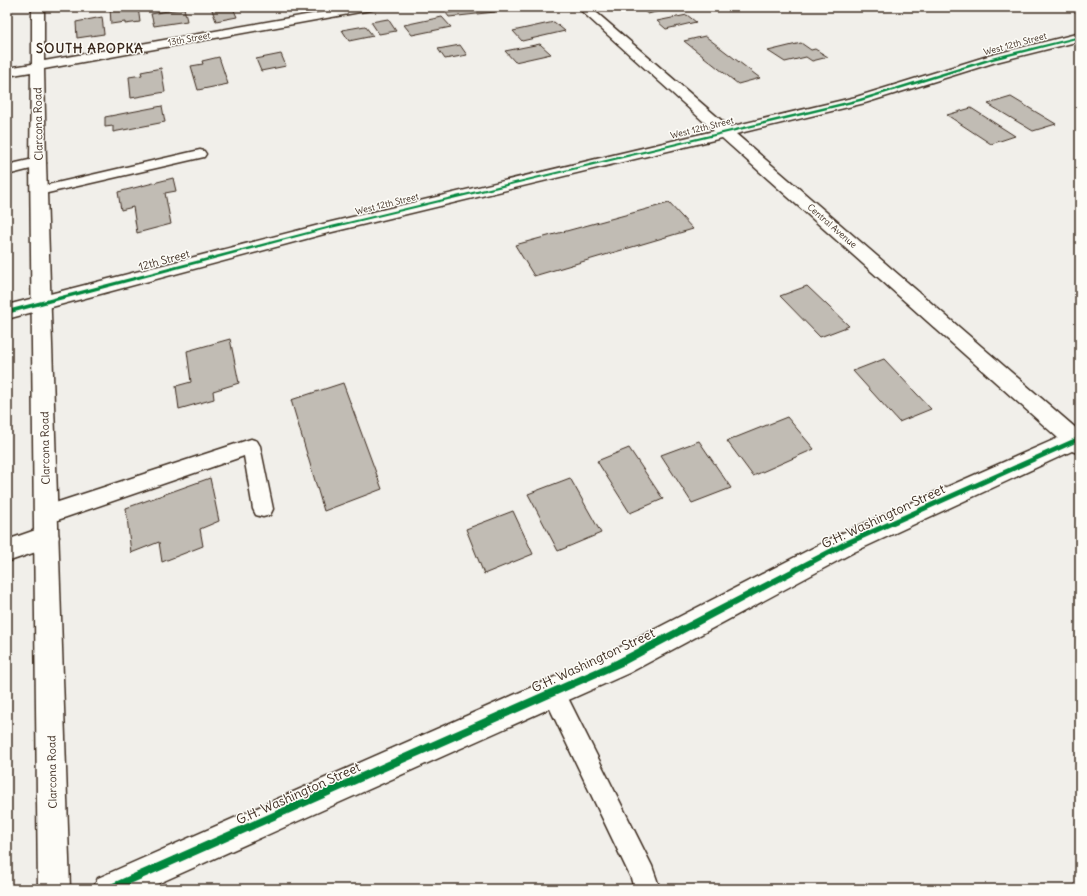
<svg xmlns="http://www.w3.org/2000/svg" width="1087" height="896" font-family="Delius,sans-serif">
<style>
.building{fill:#c1bcb4;stroke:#3b2a1e}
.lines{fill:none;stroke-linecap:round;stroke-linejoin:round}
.lane-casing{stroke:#3b2a1e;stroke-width:3}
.street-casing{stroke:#3b2a1e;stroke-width:3}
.secondary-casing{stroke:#3b2a1e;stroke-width:3}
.lane{fill:#fdfcf7;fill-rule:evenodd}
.street{fill:#fdfcf7;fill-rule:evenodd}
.secondary{fill:#fdfcf7;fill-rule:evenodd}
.cycleway-casing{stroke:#fdfcf7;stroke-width:2}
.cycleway{fill:#00873e;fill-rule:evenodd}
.labels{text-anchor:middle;stroke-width:3;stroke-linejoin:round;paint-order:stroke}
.far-street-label{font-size:9px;fill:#3b2a1e;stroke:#fdfcf7}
.street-label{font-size:11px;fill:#3b2a1e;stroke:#fdfcf7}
.far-district-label{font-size:13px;font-weight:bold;letter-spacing:1px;fill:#3b2a1e;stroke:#fdfcf7}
.near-street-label{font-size:13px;fill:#3b2a1e;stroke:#fdfcf7}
</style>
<rect width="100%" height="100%" fill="#f1efea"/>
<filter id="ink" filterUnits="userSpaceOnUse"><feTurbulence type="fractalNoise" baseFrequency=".025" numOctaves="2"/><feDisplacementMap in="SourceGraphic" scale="8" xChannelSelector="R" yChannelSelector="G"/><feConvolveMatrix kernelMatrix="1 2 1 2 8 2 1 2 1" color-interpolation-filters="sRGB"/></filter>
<g filter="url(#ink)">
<g class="building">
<path d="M116 7H138L140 22 125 24V22L111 24 110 8Z"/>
<path d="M211 7H237L233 8 237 17 216 21Z"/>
<path d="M471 7H491L495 12 449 17 446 13 472 8Z"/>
<path d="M631 7H664L667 9 648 14 641 9 636 11Z"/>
<path d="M184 8 187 21 154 26 151 14Z"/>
<path d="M687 15 696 22 666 29 657 21Z"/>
<path d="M102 17 104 34 77 38 76 22Z"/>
<path d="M442 17 451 27 412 35 404 25Z"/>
<path d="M388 19 396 31 379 34 371 22Z"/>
<path d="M554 22 565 31 522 41 513 31Z"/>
<path d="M365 26 373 36 349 41 342 30Z"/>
<path d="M705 36 760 78 738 84 684 41Z"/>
<path d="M801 43 811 50 815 49 828 57 812 61 806 57 785 62 768 51Z"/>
<path d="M540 44 551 54 515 62 505 51Z"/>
<path d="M460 45 467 55 445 59 438 49Z"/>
<path d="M281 54 286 66 261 71 256 59Z"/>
<path d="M219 57 228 84 198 90 191 66 203 64 202 61Z"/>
<path d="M161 68 165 92 131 98 129 77 142 75 141 72Z"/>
<path d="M1011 97 1056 124 1033 131 988 104Z"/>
<path d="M162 106 165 122 113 132V126L105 127V117Z"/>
<path d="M971 108 1015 136 991 144 947 115Z"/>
<path d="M173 178 176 191 165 193 171 224 137 233 133 207 121 210 118 192Z"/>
<path d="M669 203 693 229 534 276 515 245Z"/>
<path d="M807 286 849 326 820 337 780 296Z"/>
<path d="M230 339 239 383 213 391 214 399 179 409 176 386 191 382 187 351Z"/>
<path d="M884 359 931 409 899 422 853 371Z"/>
<path d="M343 383 382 489 324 511 291 400Z"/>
<path d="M787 417 814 449 753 476 727 441Z"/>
<path d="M699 441 731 488 692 503 661 455Z"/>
<path d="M629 448 663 499 630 513 597 461Z"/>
<path d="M210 478 219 521 200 529 203 546 162 562 159 542 131 553 126 508Z"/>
<path d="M570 478 601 533 558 551 528 494Z"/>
<path d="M513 511 533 554 484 574 466 529Z"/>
</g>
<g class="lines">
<defs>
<g id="lane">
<path d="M200 150 204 151 206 154 204 157 39 195 34 194 33 191 34 188 39 187Z"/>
<path d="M251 439 257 441 260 446 273 509 270 515 263 517 256 515 253 509 244 456 46 524 39 521 36 515 39 509 46 506Z"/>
<path d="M553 681 561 684 652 866 660 889H634L631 878 542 692 545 684Z"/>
</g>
<g id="street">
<path d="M577 7H590L729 127 856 97 988 56 1080 33V41L996 62 865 103 736 134 1078 430 1080 429V454L1072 451 854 552 629 673 146 889H93L98 878 609 653 836 536 1058 438 722 138 328 233 7 319V305L327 223 714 131Z"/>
<path d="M38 158 43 160 46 163 43 166 7 175V165Z"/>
<path d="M47 526 56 529 59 537 56 545 7 562V540Z"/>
</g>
<path id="secondary" d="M32 7H44V61L352 7H377L375 9 371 10 44 69 46 163 70 889H38L30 163 31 72 7 76V68L32 64Z"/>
</defs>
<use href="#lane" class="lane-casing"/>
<use href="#street" class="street-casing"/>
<use href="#secondary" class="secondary-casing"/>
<use href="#lane" class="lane"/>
<use href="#street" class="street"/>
<use href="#secondary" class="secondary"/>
<defs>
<g id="cycleway">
<path d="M1080 36V38L993 60 861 101 327 229 7 314V310L327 227 859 99 991 58Z"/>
<path d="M1080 436V441L847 546 622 666 119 889H105L106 886 616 660 843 542Z"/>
</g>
</defs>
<use href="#cycleway" class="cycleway-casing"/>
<use href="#cycleway" class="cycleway"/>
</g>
</g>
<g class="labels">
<g class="far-street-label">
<text transform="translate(189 39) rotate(-10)" y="3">13th Street</text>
<text transform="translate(1015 44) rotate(-15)" y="3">West 12th Street</text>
<text transform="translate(702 128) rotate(-14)" y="3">West 12th Street</text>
<text transform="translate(387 204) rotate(-14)" y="3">West 12th Street</text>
<text transform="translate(832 226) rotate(41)" y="3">Central Avenue</text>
</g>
<g class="street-label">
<text transform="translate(38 124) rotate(-91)" y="4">Clarcona Road</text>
<text transform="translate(164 260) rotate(-15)" y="4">12th Street</text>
<text transform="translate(45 448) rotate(-91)" y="4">Clarcona Road</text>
<text transform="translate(52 772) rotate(-91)" y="4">Clarcona Road</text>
</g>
<g class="far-district-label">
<text x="90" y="53">SOUTH APOPKA</text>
</g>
<g class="near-street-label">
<text transform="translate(883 516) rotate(-25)" y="5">G.H. Washington Street</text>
<text transform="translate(593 660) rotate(-25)" y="5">G.H. Washington Street</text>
<text transform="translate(298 793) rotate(-24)" y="5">G.H. Washington Street</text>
</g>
</g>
<rect width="1087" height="896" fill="none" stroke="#fdfcf7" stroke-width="24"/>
<rect x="12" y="12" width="1063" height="872" fill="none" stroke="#3b2a1e" stroke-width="1.5" filter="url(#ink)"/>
</svg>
